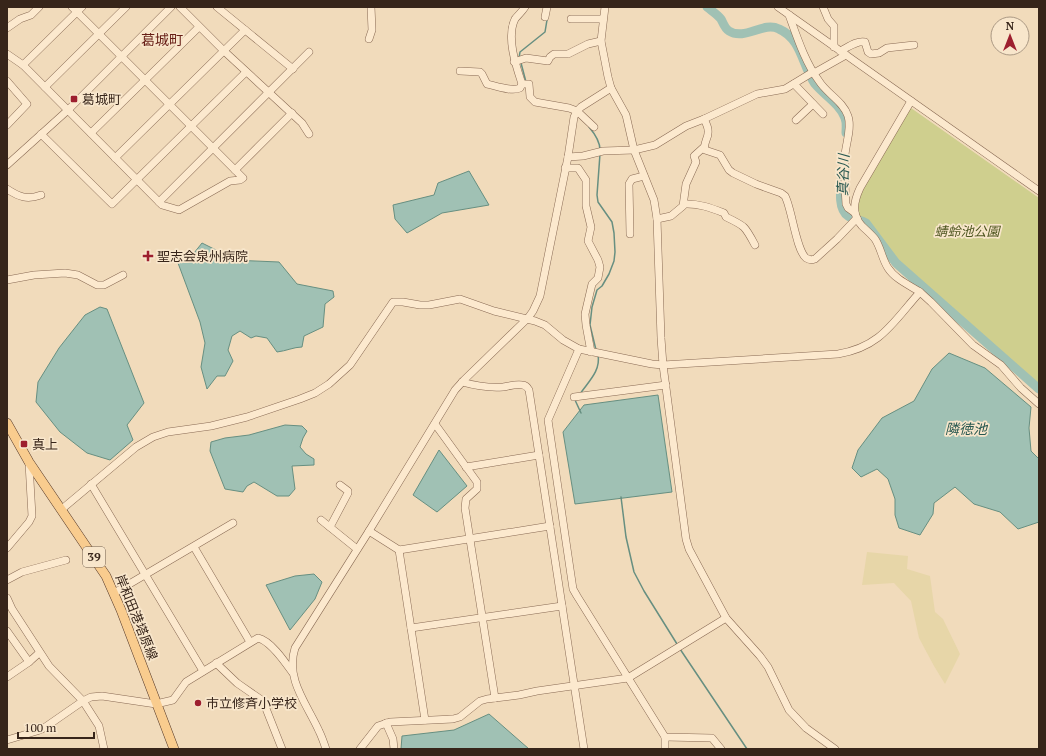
<svg xmlns="http://www.w3.org/2000/svg" width="1046" height="756" font-family="'PT Serif','Noto Sans JP',serif">
<style>
.farmland{fill:#e7d6a8}
.green{fill:#cfcf8e}
.water{fill:#a0c1b4;stroke:#678f81}
.lines{fill:none;stroke-linecap:round;stroke-linejoin:round}
.stream{stroke:#678f81;stroke-width:1.5}
.river{stroke:#a0c1b4;stroke-width:9}
.minor-casing{stroke:#896a54;stroke-width:8}
.major-casing{stroke:#563929;stroke-width:10}
.minor{stroke:#fce9ce;stroke-width:7}
.major{stroke:#f9cc8e;stroke-width:9}
.poi-dot{fill:#9d1f2e;stroke:#f8e6cb;stroke-width:1.5}
.labels{text-anchor:middle;stroke-width:3.5;stroke-linejoin:round;paint-order:stroke}
.shield{fill:#f8e6cb;stroke:#715f4f;stroke-width:1}
.shield-label{font-size:12px;font-weight:bold;fill:#37251a}
.poi-label{font-size:13px;fill:#37251a;stroke:#f8e6cb;text-anchor:start}
.park-label{font-size:13px;font-style:italic;fill:#4d551f;stroke:#f8e6cb}
.street-label{font-size:13px;fill:#37251a;stroke:#f8e6cb}
.neighbourhood-label{font-size:14px;fill:#671e16;stroke:#f8e6cb}
.water-label{font-size:14px;font-style:italic;fill:#285850;stroke:#f8e6cb}
</style>
<rect width="100%" height="100%" fill="#f1dbbb"/>
<path class="farmland" d="M867 552 908 556 907 569 930 576 935 612 943 619 960 654 945 684 934 666 919 638 911 601 894 583 862 585Z"/>
<path class="green" d="M911 108 1039 198V387L897 261 871 225 868 221 860 217 858 208V199L908 109Z"/>
<g class="water">
<path d="M469 171 489 205 442 213 407 233 395 219 393 205 434 195 438 183Z"/>
<path d="M202 243 218 251 231 260 279 262 297 284 333 291 334 297 325 304 323 327 304 336 302 347C294 347 286 351 277 352L267 338 256 336 251 338 240 331 232 336 228 350 233 361 225 376H217L207 389 201 367 205 343 200 322 178 263 194 253Z"/>
<path d="M100 307 107 309 144 403 127 425 133 440 110 460 87 453 60 432 36 402 38 382 59 348 85 315Z"/>
<path d="M949 353 985 368 1031 407 1029 428 1031 451 1039 459V522L1018 529 1000 512 974 504 955 487 934 503 933 514 920 535 899 528 895 515V499L888 479 877 469 861 477 852 468 858 450 882 418 914 401 932 369Z"/>
<path d="M658 395 672 492 575 504 563 432 584 405Z"/>
<path d="M285 425 302 426 307 431 303 438 300 447 306 454 314 459V465L292 466 295 489 289 496H277L254 482 247 486 243 492 225 489 210 451 211 442 225 438 249 435Z"/>
<path d="M439 450 467 486 437 512 413 495Z"/>
<path d="M314 574 322 582 315 599 290 630 266 585 295 576Z"/>
<path d="M489 714 529 749H401L402 736 454 730Z"/>
</g>
<g class="lines">
<g class="stream">
<path d="M519 58 520 52 545 32 547 20"/>
<path d="M521 63 526 82"/>
<path d="M589 127C595 134 600 141 600 150"/>
<path d="M596 350 590 325 592 307 597 290 602 286 609 274 614 261 615 252 614 233 612 222 598 202 597 195 600 154"/>
<path d="M580 394C588 382 601 371 598 355"/>
<path d="M575 400 581 413"/>
<path d="M621 497 626 537 634 572 644 591 677 644"/>
<path d="M680 649 747 749"/>
</g>
<g class="river">
<path d="M707 7C712 11 717 14 721 19 723 23 725 29 729 31 745 41 763 21 779 29 802 39 802 66 815 84 824 95 840 104 845 118 847 123 846 128 846 133"/>
<path d="M842 176C841 187 837 209 848 216 853 220 860 219 866 223L896 263 1039 389"/>
</g>
<defs>
<g id="minor">
<path d="M180 7 224 51 302 123 309 134"/>
<path d="M217 7 293 69"/>
<path d="M605 7 601 41 608 77 611 88 626 115 634 150 654 200 657 219 661 338 663 365 686 539 689 549 726 618 760 656 768 667 789 710 806 728 835 749"/>
<path d="M778 7 1039 191"/>
<path d="M823 7 828 19 834 26V47"/>
<path d="M789 15C797 37 805 62 819 81 827 94 843 101 848 116 852 128 846 143 845 155 844 171 845 188 846 204L848 208 855 213"/>
<path d="M545 17 547 7"/>
<path d="M571 19H603"/>
<path d="M7 28 20 19 31 15 39 7"/>
<path d="M369 39 372 30 371 7"/>
<path d="M840 51C847 48 857 40 865 42L868 52 871 54 879 53 887 48 914 45"/>
<path d="M7 54 23 65 162 205 179 210 230 181 240 180 243 178 72 7"/>
<path d="M514 62 526 58 548 61 550 57 554 54H568L588 44 601 41"/>
<path d="M23 65 82 7"/>
<path d="M460 71 480 72 482 74 487 84C496 86 512 92 520 88L522 84H529L530 97 535 102 569 108 577 111 594 127"/>
<path d="M814 73 846 55"/>
<path d="M7 81 27 104 7 125"/>
<path d="M522 84C516 66 506 37 515 19 518 15 522 12 525 7"/>
<path d="M794 84 823 114"/>
<path d="M45 87 126 7"/>
<path d="M704 119C706 123 709 128 708 133 708 139 703 143 705 150L720 155 729 170 733 173 756 184 781 193 785 196C792 209 796 250 806 258 809 260 812 260 815 259L837 239 857 218"/>
<path d="M796 120 813 104"/>
<path d="M91 133 199 27"/>
<path d="M41 134 112 204 246 72"/>
<path d="M568 157 583 156 603 151 634 150 655 145 686 126 704 119 757 94 785 89 813 72"/>
<path d="M115 158 245 30"/>
<path d="M7 165 68 110 171 7"/>
<path d="M565 168H578L586 180V206L591 227 588 241 598 260 600 267 598 278 592 284 585 314 586 325 591 352"/>
<path d="M235 170 292 113"/>
<path d="M7 189C19 197 27 200 41 195"/>
<path d="M159 202 309 52"/>
<path d="M684 204C698 203 711 208 724 213L726 217C745 226 745 226 755 245"/>
<path d="M657 219 671 216 683 206 686 184 696 162 694 156 704 147"/>
<path d="M630 234 629 184 632 179 644 176"/>
<path d="M7 280 34 275 65 273 78 275 97 285H104L123 275"/>
<path d="M920 292 931 302 973 345 1001 365 1021 388 1039 404"/>
<path d="M579 349 548 420 573 589 577 596 665 737 712 738 721 749"/>
<path d="M462 382C476 386 489 388 503 387 509 386 516 384 522 385 526 385 527 387 529 390L584 749"/>
<path d="M574 397 666 385"/>
<path d="M435 424 477 482V489L466 499 465 508 495 698"/>
<path d="M466 467 539 455"/>
<path d="M91 484 203 671"/>
<path d="M62 509 136 447 153 437 168 432 211 426 247 417 300 399 315 393 329 384 350 365 393 302H403L420 305H429L460 299 494 311 535 321 545 325 563 340 579 349 652 364 663 365 838 354C881 347 893 322 920 292 909 285 895 279 888 268 882 259 881 248 875 239 871 234 866 230 862 226 851 214 854 201 860 188L911 101"/>
<path d="M321 520 357 549"/>
<path d="M330 527 348 493V491L340 485"/>
<path d="M369 531 399 550 550 526"/>
<path d="M194 547 250 642"/>
<path d="M7 548 29 522 32 516 29 463"/>
<path d="M399 550 425 720"/>
<path d="M7 580 22 572 66 560"/>
<path d="M114 593 233 523"/>
<path d="M7 598 12 609 49 666 83 701 99 726 104 749"/>
<path d="M411 628 562 606"/>
<path d="M7 631 29 662"/>
<path d="M216 663 237 683 263 701 282 749"/>
<path d="M7 677 29 662 39 653"/>
<path d="M386 723 393 739 394 749"/>
<path d="M665 737V749"/>
<path d="M7 740 37 731 44 728 83 701 91 697 102 696 156 704 173 700 186 682 258 638C271 641 285 662 292 672"/>
<path d="M326 749C324 743 322 737 319 731 307 704 285 679 295 648L369 531 455 390 464 380 528 318 533 311 540 296 568 157 574 117 577 111 581 107 611 88"/>
<path d="M360 749 378 726 390 722 453 719 460 717 480 701 487 699 519 695 537 691 628 678 726 618"/>
</g>
<path id="major" d="M7 423 29 462 106 576 121 610 174 749"/>
</defs>
<use href="#minor" class="minor-casing"/>
<use href="#major" class="major-casing"/>
<use href="#minor" class="minor"/>
<use href="#major" class="major"/>
</g>
<g class="poi-dot">
<rect x="70" y="95" width="8" height="8" rx="2"/>
<path d="M146 250h4v4h4v4h-4v4h-4v-4h-4v-4h4z"/>
<rect x="20" y="440" width="8" height="8" rx="2"/>
<circle cx="198" cy="703" r="4"/>
</g>
<g class="labels">
<rect class="shield" x="83" y="547" width="22" height="20" rx="3"/>
<g class="shield-label">
<text x="94" y="561">39</text>
</g>
<g class="poi-label">
<text x="82" y="104">葛城町</text>
<text x="157" y="261">聖志会泉州病院</text>
<text x="32" y="449">真上</text>
<text x="206" y="708">市立修斉小学校</text>
</g>
<g class="park-label">
<text x="967" y="236">蜻蛉池公園</text>
</g>
<g class="street-label">
<text transform="translate(137 617) rotate(68)" y="5">岸和田港塔原線</text>
</g>
<g class="neighbourhood-label">
<text x="162" y="45">葛城町</text>
</g>
<g class="water-label">
<text transform="translate(843 175) rotate(-88)" y="5">真谷川</text>
<text x="966" y="434">隣徳池</text>
</g>
</g>
<rect width="1046" height="756" fill="none" stroke="#37251a" stroke-width="16"/>
<g transform="translate(1010 36)"><circle r="19" fill="#f8e6cb" stroke="#ab9984"/>
<path d="M0-3L7 15L0 10L-7 15Z" fill="#9d1f2e"/>
<text y="-6" font-size="11" font-weight="bold" text-anchor="middle" fill="#37251a">N</text>
</g>
<path d="M18 732v6h76v-6" fill="none" stroke="#37251a" stroke-width="2"/>
<text x="24" y="732" font-size="12" fill="#37251a" stroke="#f8e6cb" stroke-width="3" paint-order="stroke">100 m</text>
</svg>
